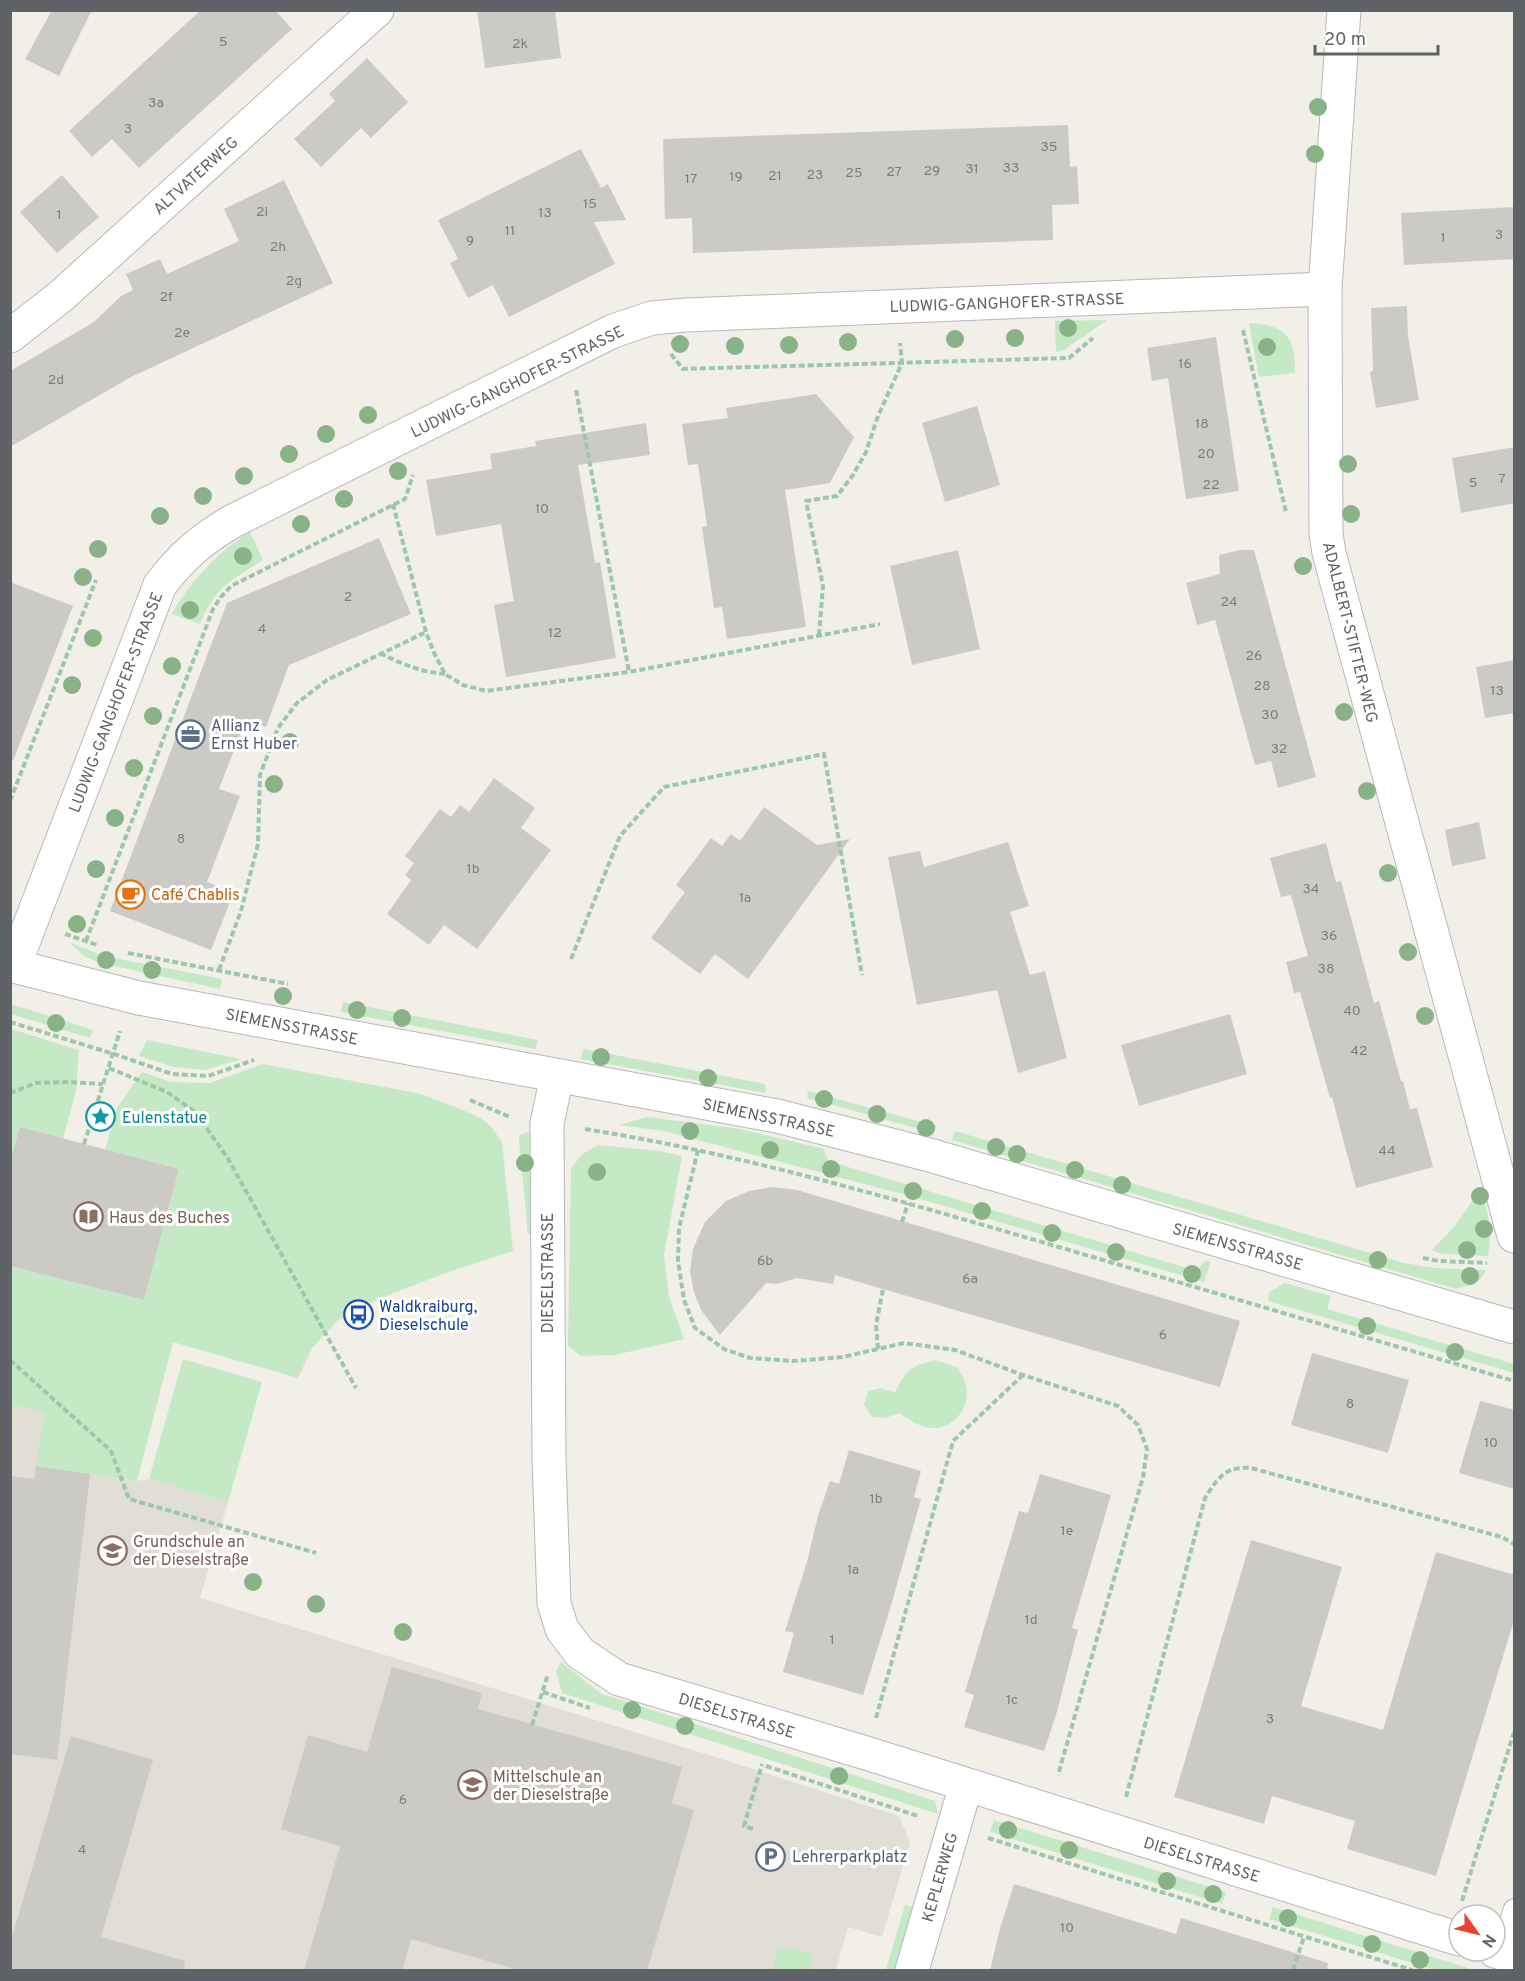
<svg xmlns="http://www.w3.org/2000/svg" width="1525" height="1981" font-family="Overpass,sans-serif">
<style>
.education{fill:#e1ded6}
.green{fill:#c5e8c5}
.building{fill:#cccac5}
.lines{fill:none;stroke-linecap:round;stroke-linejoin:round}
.service-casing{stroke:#b5b8bc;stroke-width:23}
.minor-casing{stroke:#b5b8bc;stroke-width:35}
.path{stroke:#9cc7a9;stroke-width:4;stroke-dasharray:6 3;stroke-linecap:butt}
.service{stroke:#fff;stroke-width:21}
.minor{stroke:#fff;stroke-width:33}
.tree{fill:#89b387}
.labels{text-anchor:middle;stroke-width:6;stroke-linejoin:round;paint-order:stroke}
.number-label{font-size:14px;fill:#7a7d7f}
.street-label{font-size:16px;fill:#5f6368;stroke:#fff}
.service-label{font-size:16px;fill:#4e5e75;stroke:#fff;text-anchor:start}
.food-label{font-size:16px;fill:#c56008;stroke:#fff;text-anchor:start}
.culture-label{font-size:16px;fill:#0d838f;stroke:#fff;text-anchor:start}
.education-label{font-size:16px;fill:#785e54;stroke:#fff;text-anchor:start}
.transit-label{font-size:16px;fill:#164399;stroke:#fff;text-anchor:start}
</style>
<rect width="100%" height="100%" fill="#f1efe8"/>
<path class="education" d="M10 1405 44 1411 37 1466 137 1481 149 1479 228 1502 200 1598 709 1755 899 1816 910 1842 882 1937 848 1927 836 1970H11Z"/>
<g class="green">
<path d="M1107 320 1064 350 1056 352 1055 321Z"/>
<path d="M1249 323C1286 326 1295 335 1295 373L1259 377Z"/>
<path d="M250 532 263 560C230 581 215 587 200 624L172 614C190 581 218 552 250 532Z"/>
<path d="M69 942 104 956 222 979 220 989 100 963 84 956Z"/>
<path d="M343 1002 538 1040 536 1049 341 1012Z"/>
<path d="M11 1004 93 1030 90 1038 11 1014Z"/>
<path d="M11 1029 79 1050 76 1091 63 1139 20 1128 11 1162Z"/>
<path d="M147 1040 241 1059 205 1070 174 1067 139 1056Z"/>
<path d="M584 1049 765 1084 766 1093 580 1059Z"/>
<path d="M263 1064 421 1094 463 1110 482 1119 492 1128 502 1142 513 1251 448 1272 376 1300 338 1320 312 1348 298 1378 173 1342 137 1481 36 1466 44 1412 11 1405 10 1266 144 1300 179 1169 105 1150 117 1108 142 1072 171 1082 210 1083Z"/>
<path d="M808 1091 936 1126 934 1133 807 1098Z"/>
<path d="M647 1117 740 1129 824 1149 828 1161 1197 1271 1206 1260 1211 1262 1204 1282 910 1196 664 1131 619 1125Z"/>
<path d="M955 1131 1404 1263 1435 1268 1486 1270C1481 1284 1469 1285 1456 1289L952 1140Z"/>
<path d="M528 1132 532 1146 531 1233 528 1235 519 1140 520 1135Z"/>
<path d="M598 1145 660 1151 682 1156 664 1255 669 1297 684 1339 615 1355 581 1356 568 1346 571 1169 582 1154Z"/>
<path d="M1480 1186C1488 1214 1493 1227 1488 1256L1442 1254 1432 1250C1455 1227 1465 1215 1480 1186Z"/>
<path d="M1285 1283 1331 1296 1327 1309 1514 1364V1373L1268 1301 1269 1292Z"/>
<path d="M183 1359 262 1382 228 1502 149 1479Z"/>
<path d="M936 1360 958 1368C960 1373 965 1380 966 1385 971 1406 955 1428 933 1428 921 1428 909 1420 899 1413L886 1418 872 1417 864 1405 868 1391 881 1388 895 1393C906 1369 911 1366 936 1360Z"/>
<path d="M561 1662 602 1694 935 1801 938 1814 562 1693 556 1671Z"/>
<path d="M994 1820 1226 1892 1222 1904 990 1832Z"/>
<path d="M905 1905 916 1908 898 1970H886Z"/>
<path d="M1273 1907 1474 1970H1435L1269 1919Z"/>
<path d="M778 1946 813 1954 809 1970H773Z"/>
</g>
<g class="building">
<path d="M52 10H92L59 76 25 59Z"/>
<path d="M201 10H275L292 29 139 168 112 139 92 157 69 131Z"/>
<path d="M477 10H555L561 58 485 68Z"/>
<path d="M367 58 408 102 371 138 361 128 321 167 294 139 335 101 329 94Z"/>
<path d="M1068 125 1070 167 1077 166 1079 204 1052 205 1053 240 693 253 692 218 665 219 663 139Z"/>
<path d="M581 149 601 188 608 184 626 220 594 222 615 264 509 317 493 285 468 298 450 263 458 259 438 220Z"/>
<path d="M62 175 99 217 57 253 20 212Z"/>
<path d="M284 180 333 283 131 377 10 447V371L94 322 121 296 133 290 126 274 160 259 167 274 239 241 224 209Z"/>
<path d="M1515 207V259L1404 265 1401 213Z"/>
<path d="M1407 306 1408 336 1419 400 1376 408 1370 372 1373 371 1371 308Z"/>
<path d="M1216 337 1239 491 1186 499 1168 378 1152 381 1147 348Z"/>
<path d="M816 394 854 437 830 483 785 490 806 627 727 639 722 607 714 608 702 527 707 526 698 464 688 465 682 424 728 418 726 408Z"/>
<path d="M977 406 1000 485 945 502 922 423Z"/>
<path d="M646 423 650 455 578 465 595 563 600 562 616 658 506 677 494 605 514 601 501 524 436 536 426 480 492 469 490 454 536 446 535 441Z"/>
<path d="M1515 447V503L1461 513 1452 458Z"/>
<path d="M379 538 411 614 289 665 266 727 246 719 219 789 240 796 207 882 234 892 211 950 110 911 227 603Z"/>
<path d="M958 550 980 649 912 665 890 566Z"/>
<path d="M1240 550H1254L1316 777 1278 788 1271 761 1255 765 1215 620 1197 625 1186 583 1220 574 1219 555Z"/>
<path d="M10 582 73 606 13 761 10 760Z"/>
<path d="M1515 660V713L1485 718 1476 667Z"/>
<path d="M494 778 535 808 521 828 551 850 477 949 444 925 429 945 387 914 411 880 405 875 414 863 405 856 440 809 451 817 460 805 469 812Z"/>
<path d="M764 807 817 845 850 839 748 979 715 954 700 974 651 938 685 892 676 885 711 838 722 846 731 834 740 841Z"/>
<path d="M1479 822 1486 859 1452 866 1445 830Z"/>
<path d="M1008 842 1029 906 1010 912 1030 975 1045 971 1067 1058 1018 1073 997 990 917 1005 888 857 920 851 924 867Z"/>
<path d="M1326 843 1336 882 1341 881 1374 1003 1379 1001 1401 1081H1403L1410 1109 1417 1108 1433 1167 1356 1188 1332 1097 1330 1098 1300 992 1294 993 1286 962 1308 956 1291 895 1281 897 1270 858Z"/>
<path d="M1230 1014 1247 1074 1139 1106 1121 1045Z"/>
<path d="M20 1127 179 1169 144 1300 10 1266V1162Z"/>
<path d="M773 1187 797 1190 1240 1321 1220 1387 835 1275 833 1284 797 1278 777 1284 766 1283 720 1335 701 1310 694 1292 690 1272 693 1249 705 1222 726 1201 749 1191Z"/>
<path d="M1312 1353 1409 1380 1388 1453 1291 1425Z"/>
<path d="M1480 1401 1515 1410V1489L1459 1473Z"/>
<path d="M849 1450 921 1471 914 1497 921 1499 890 1609 863 1695 783 1672 794 1633 785 1631 807 1562 818 1516 830 1481 839 1484Z"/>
<path d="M36 1466 90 1474 57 1760 10 1754V1476L34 1479Z"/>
<path d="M1040 1474 1111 1495 1072 1628 1078 1630 1056 1715 1044 1751 964 1727 974 1695 965 1692 1014 1528 1019 1511 1028 1513Z"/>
<path d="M1251 1540 1342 1567 1301 1706 1383 1730 1436 1552 1515 1575V1617L1436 1876 1347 1849 1355 1821 1272 1796 1264 1824 1174 1797Z"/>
<path d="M392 1667 482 1693 478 1709 682 1767 672 1803 694 1810 647 1971H522L411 1939 402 1971H304L340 1846 281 1829 308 1735 367 1752Z"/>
<path d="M71 1736 153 1760 101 1937 185 1961 184 1971H10V1944Z"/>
<path d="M1014 1884 1176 1934 1181 1918 1328 1963 1327 1971H990L999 1932Z"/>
</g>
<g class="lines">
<defs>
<path id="service" d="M1501 1953 1514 1910"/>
<g id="minor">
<path d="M1344 10 1325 289 1326 534 1329 553 1514 1236"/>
<path d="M10 336 60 297 377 10"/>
<path d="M10 965 139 998 777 1116 926 1154 1514 1327"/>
<path d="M14 966 160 585C182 556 200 541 231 522L613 331 652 318 686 315 1325 289"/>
<path d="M557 1076 547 1123 549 1459 554 1603 562 1629 580 1653 619 1679 866 1753 1459 1939"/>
<path d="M1495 1951 1514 1957"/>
<path d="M912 1970 966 1785"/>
</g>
</defs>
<use href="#service" class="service-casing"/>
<use href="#minor" class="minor-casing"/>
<g class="path">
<path d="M1243 330 1286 512"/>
<path d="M671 354 683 369 1069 358 1093 338"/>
<path d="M576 390 629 672"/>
<path d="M393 504 426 632 435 655 445 674 463 685 486 691 629 672 880 624"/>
<path d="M819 635 823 586 806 501 837 496 853 475 866 452 878 416 902 363 900 343"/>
<path d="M380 653C401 664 421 672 445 674"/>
<path d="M10 801 96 580"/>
<path d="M65 934 97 945"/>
<path d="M86 941 213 609 221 597 231 586 405 499 413 475"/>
<path d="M128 953 288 984"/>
<path d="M571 959 620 836 664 787 824 754 862 975"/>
<path d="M219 970 241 911 258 844 260 775 278 728 297 703 327 680 426 632"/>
<path d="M10 1022 114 1054 172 1074 208 1076 254 1060"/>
<path d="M109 1068 167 1092 195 1112 227 1157 356 1388"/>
<path d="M10 1093 36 1083 68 1082 103 1084"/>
<path d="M470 1100 510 1117"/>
<path d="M585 1129C742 1154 894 1199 1045 1243 1202 1289 1358 1335 1514 1381"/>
<path d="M84 1144 120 1031"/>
<path d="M698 1150 679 1228 678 1261 684 1300 695 1328 724 1349 750 1358 793 1361 843 1357 904 1343 955 1350 1023 1375 1118 1406 1138 1425 1147 1449 1143 1477 1058 1775"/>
<path d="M902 1222 908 1203"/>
<path d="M1423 1258 1439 1261 1487 1263"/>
<path d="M878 1349 876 1325 883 1289"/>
<path d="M10 1360 111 1451 129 1499 316 1553"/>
<path d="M543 1692 590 1708"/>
<path d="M876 1718 953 1441 1023 1375"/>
<path d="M532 1725 548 1674"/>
<path d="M766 1766 918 1816"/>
<path d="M1126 1797 1205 1498C1218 1478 1225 1466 1251 1468L1502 1537 1514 1544"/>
<path d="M753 1829 744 1826 762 1764"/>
<path d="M988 1838 1412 1970"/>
<path d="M1462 1901 1514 1732"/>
<path d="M1293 1970 1304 1937"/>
</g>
<use href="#service" class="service"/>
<use href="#minor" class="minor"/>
</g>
<g class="tree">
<circle cx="1318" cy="107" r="9"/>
<circle cx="1315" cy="154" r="9"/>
<circle cx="1068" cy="328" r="9"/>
<circle cx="1015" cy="338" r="9"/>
<circle cx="955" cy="339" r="9"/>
<circle cx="848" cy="342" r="9"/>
<circle cx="680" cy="344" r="9"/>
<circle cx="789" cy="345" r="9"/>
<circle cx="735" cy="346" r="9"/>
<circle cx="1267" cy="347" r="9"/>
<circle cx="368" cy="415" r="9"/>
<circle cx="326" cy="434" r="9"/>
<circle cx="289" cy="454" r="9"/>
<circle cx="1348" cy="464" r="9"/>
<circle cx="398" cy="471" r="9"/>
<circle cx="244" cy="476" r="9"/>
<circle cx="203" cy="496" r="9"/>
<circle cx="344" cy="499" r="9"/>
<circle cx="1351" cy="514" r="9"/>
<circle cx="160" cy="516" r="9"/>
<circle cx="301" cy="524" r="9"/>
<circle cx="98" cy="549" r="9"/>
<circle cx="243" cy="556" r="9"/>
<circle cx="1303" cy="566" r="9"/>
<circle cx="83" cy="577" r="9"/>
<circle cx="190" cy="610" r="9"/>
<circle cx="93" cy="638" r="9"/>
<circle cx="172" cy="666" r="9"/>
<circle cx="72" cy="685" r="9"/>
<circle cx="1344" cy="712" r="9"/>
<circle cx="153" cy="716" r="9"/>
<circle cx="290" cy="742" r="9"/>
<circle cx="134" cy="768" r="9"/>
<circle cx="274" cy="784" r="9"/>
<circle cx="1367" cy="791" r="9"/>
<circle cx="115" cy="818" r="9"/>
<circle cx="96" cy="869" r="9"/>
<circle cx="1388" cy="873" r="9"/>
<circle cx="77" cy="924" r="9"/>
<circle cx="1408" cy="952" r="9"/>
<circle cx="106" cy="960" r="9"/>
<circle cx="152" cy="970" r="9"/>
<circle cx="283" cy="996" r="9"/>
<circle cx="357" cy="1010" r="9"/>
<circle cx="1425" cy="1016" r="9"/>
<circle cx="402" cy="1018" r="9"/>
<circle cx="56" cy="1023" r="9"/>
<circle cx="601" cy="1057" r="9"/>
<circle cx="708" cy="1078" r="9"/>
<circle cx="824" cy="1099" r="9"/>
<circle cx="877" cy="1114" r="9"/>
<circle cx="926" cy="1128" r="9"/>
<circle cx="690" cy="1131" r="9"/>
<circle cx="996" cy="1147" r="9"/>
<circle cx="770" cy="1150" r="9"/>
<circle cx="1017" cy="1154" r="9"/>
<circle cx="525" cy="1163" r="9"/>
<circle cx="831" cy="1169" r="9"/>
<circle cx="1075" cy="1170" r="9"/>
<circle cx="597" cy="1172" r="9"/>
<circle cx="1122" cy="1185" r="9"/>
<circle cx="913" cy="1191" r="9"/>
<circle cx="1480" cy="1196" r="9"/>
<circle cx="982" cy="1211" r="9"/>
<circle cx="1484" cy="1229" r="9"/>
<circle cx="1052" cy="1233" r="9"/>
<circle cx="1467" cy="1250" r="9"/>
<circle cx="1116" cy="1252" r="9"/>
<circle cx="1378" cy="1260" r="9"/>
<circle cx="1192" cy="1274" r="9"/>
<circle cx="1470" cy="1276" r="9"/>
<circle cx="1367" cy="1326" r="9"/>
<circle cx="1455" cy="1352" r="9"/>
<circle cx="253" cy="1582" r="9"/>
<circle cx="316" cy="1604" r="9"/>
<circle cx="403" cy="1632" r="9"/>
<circle cx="632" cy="1710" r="9"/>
<circle cx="685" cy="1726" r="9"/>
<circle cx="839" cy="1776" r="9"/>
<circle cx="1008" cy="1830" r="9"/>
<circle cx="1069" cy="1850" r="9"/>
<circle cx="1167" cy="1881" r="9"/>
<circle cx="1213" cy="1894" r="9"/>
<circle cx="1288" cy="1918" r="9"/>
<circle cx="1372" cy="1944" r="9"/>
<circle cx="1420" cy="1960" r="9"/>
</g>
<defs>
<symbol id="office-ring" viewBox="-11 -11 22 22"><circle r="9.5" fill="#fff" stroke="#5c6f8a" stroke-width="1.5"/><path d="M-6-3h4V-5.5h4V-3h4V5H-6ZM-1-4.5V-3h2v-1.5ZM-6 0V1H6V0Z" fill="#5c6f8a"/></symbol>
<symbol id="cafe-ring" viewBox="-11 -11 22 22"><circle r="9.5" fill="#fff" stroke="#e8710a" stroke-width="1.5"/><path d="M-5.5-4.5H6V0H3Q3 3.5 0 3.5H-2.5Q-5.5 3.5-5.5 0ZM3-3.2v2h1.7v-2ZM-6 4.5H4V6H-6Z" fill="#e8710a"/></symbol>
<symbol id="sight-ring" viewBox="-11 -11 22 22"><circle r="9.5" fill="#fff" stroke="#0f9aa8" stroke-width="1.5"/><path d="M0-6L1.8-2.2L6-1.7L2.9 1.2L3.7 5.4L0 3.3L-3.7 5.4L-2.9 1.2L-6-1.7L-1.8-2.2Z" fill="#0f9aa8"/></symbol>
<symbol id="library-ring" viewBox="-11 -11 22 22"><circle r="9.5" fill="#fff" stroke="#8d6e63" stroke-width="1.5"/><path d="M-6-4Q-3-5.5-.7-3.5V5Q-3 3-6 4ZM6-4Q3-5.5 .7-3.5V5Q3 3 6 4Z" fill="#8d6e63"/></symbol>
<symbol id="bus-ring" viewBox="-11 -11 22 22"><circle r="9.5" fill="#fff" stroke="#1a4fb4" stroke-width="1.5"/><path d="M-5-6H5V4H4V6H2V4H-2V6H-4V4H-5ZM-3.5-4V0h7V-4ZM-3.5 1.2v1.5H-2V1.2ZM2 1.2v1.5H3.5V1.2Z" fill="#1a4fb4"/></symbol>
<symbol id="school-ring" viewBox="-11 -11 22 22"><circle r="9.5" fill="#fff" stroke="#8d6e63" stroke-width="1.5"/><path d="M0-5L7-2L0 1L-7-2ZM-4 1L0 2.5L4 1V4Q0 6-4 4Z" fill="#8d6e63"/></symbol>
<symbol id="parking-ring" viewBox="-11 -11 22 22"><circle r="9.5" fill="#fff" stroke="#5c6f8a" stroke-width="1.5"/><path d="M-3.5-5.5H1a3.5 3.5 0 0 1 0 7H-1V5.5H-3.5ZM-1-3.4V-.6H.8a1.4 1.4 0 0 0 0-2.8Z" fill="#5c6f8a"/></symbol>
</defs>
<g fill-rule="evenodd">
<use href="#office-ring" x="174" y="718" width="33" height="33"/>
<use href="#cafe-ring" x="114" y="878" width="33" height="33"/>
<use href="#sight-ring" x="84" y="1100" width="33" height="33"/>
<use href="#library-ring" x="72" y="1200" width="33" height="33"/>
<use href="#bus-ring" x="342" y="1298" width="33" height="33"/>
<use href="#school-ring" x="96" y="1534" width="33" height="33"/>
<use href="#school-ring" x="456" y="1768" width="33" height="33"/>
<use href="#parking-ring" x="754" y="1840" width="33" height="33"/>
</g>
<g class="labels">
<g class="number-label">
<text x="223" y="46">5</text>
<text x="520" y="48">2k</text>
<text x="156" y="107">3a</text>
<text x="128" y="133">3</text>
<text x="1049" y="151">35</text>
<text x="1011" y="172">33</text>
<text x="972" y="173">31</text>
<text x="932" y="175">29</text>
<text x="894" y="176">27</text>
<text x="854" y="177">25</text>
<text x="815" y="179">23</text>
<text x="775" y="180">21</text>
<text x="736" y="181">19</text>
<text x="691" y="183">17</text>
<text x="590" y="208">15</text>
<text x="262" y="216">2i</text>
<text x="545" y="217">13</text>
<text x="59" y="219">1</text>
<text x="510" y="235">11</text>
<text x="1499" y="239">3</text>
<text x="1443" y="242">1</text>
<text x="470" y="245">9</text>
<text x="278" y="251">2h</text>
<text x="294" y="285">2g</text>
<text x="166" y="301">2f</text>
<text x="182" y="337">2e</text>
<text x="1185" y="368">16</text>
<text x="56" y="384">2d</text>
<text x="1202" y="428">18</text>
<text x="1206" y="458">20</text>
<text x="1502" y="483">7</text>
<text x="1473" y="487">5</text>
<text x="1211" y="489">22</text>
<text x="542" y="513">10</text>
<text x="348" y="601">2</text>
<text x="1229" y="606">24</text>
<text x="262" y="633">4</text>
<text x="555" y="637">12</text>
<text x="1254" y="660">26</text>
<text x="1262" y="690">28</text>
<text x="1497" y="695">13</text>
<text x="1270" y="719">30</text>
<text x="1279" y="753">32</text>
<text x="181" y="843">8</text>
<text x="473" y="873">1b</text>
<text x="1311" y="893">34</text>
<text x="745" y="902">1a</text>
<text x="1329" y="940">36</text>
<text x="1326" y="973">38</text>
<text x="1352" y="1015">40</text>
<text x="1359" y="1055">42</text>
<text x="1387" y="1155">44</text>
<text x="765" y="1265">6b</text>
<text x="970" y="1283">6a</text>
<text x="1163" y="1339">6</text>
<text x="1350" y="1408">8</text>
<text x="1491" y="1447">10</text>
<text x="876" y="1503">1b</text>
<text x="1067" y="1535">1e</text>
<text x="853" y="1574">1a</text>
<text x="1031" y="1624">1d</text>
<text x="832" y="1644">1</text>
<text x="1012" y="1704">1c</text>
<text x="1270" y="1723">3</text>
<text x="403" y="1804">6</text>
<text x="82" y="1854">4</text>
<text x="1067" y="1932">10</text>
</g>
<g class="street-label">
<text transform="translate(195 175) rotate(-42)" y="6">ALTVATERWEG</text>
<text transform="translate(1007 302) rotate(-2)" y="6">LUDWIG-GANGHOFER-STRASSE</text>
<text transform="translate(517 381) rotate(-26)" y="6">LUDWIG-GANGHOFER-STRASSE</text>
<text transform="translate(1351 632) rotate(76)" y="6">ADALBERT-STIFTER-WEG</text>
<text transform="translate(115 702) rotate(-69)" y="6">LUDWIG-GANGHOFER-STRASSE</text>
<text transform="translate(292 1026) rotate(11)" y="6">SIEMENSSTRASSE</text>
<text transform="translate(769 1117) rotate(12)" y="6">SIEMENSSTRASSE</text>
<text transform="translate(1238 1246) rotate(16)" y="6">SIEMENSSTRASSE</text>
<text transform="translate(547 1273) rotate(-90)" y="6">DIESELSTRASSE</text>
<text transform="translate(737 1715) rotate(17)" y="6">DIESELSTRASSE</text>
<text transform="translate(1202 1859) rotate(17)" y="6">DIESELSTRASSE</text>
<text transform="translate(939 1877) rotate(-74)" y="6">KEPLERWEG</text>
</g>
<g class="service-label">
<text x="211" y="731">Allianz<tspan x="211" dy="18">Ernst Huber</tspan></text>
<text x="792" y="1862">Lehrerparkplatz</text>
</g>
<g class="food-label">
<text x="151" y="900">Café Chablis</text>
</g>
<g class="culture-label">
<text x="122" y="1123">Eulenstatue</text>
</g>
<g class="education-label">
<text x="109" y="1223">Haus des Buches</text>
<text x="133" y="1547">Grundschule an<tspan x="133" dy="18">der Dieselstraße</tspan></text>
<text x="493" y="1782">Mittelschule an<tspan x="493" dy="18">der Dieselstraße</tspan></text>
</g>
<g class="transit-label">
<text x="379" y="1312">Waldkraiburg,<tspan x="379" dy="18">Dieselschule</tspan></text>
</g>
</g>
<rect width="1525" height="1981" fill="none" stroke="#5f6368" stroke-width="24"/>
<g transform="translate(1477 1933) rotate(124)"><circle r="28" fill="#ffffff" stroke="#bfc1c3" stroke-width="1.5"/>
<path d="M0-4.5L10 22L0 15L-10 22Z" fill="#ea4335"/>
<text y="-9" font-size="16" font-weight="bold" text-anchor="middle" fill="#5f6368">N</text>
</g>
<path d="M1315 45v9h123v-9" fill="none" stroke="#5f6368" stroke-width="3"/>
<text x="1324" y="45" font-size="18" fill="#5f6368" stroke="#ffffff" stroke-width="4.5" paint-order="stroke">20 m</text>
</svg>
